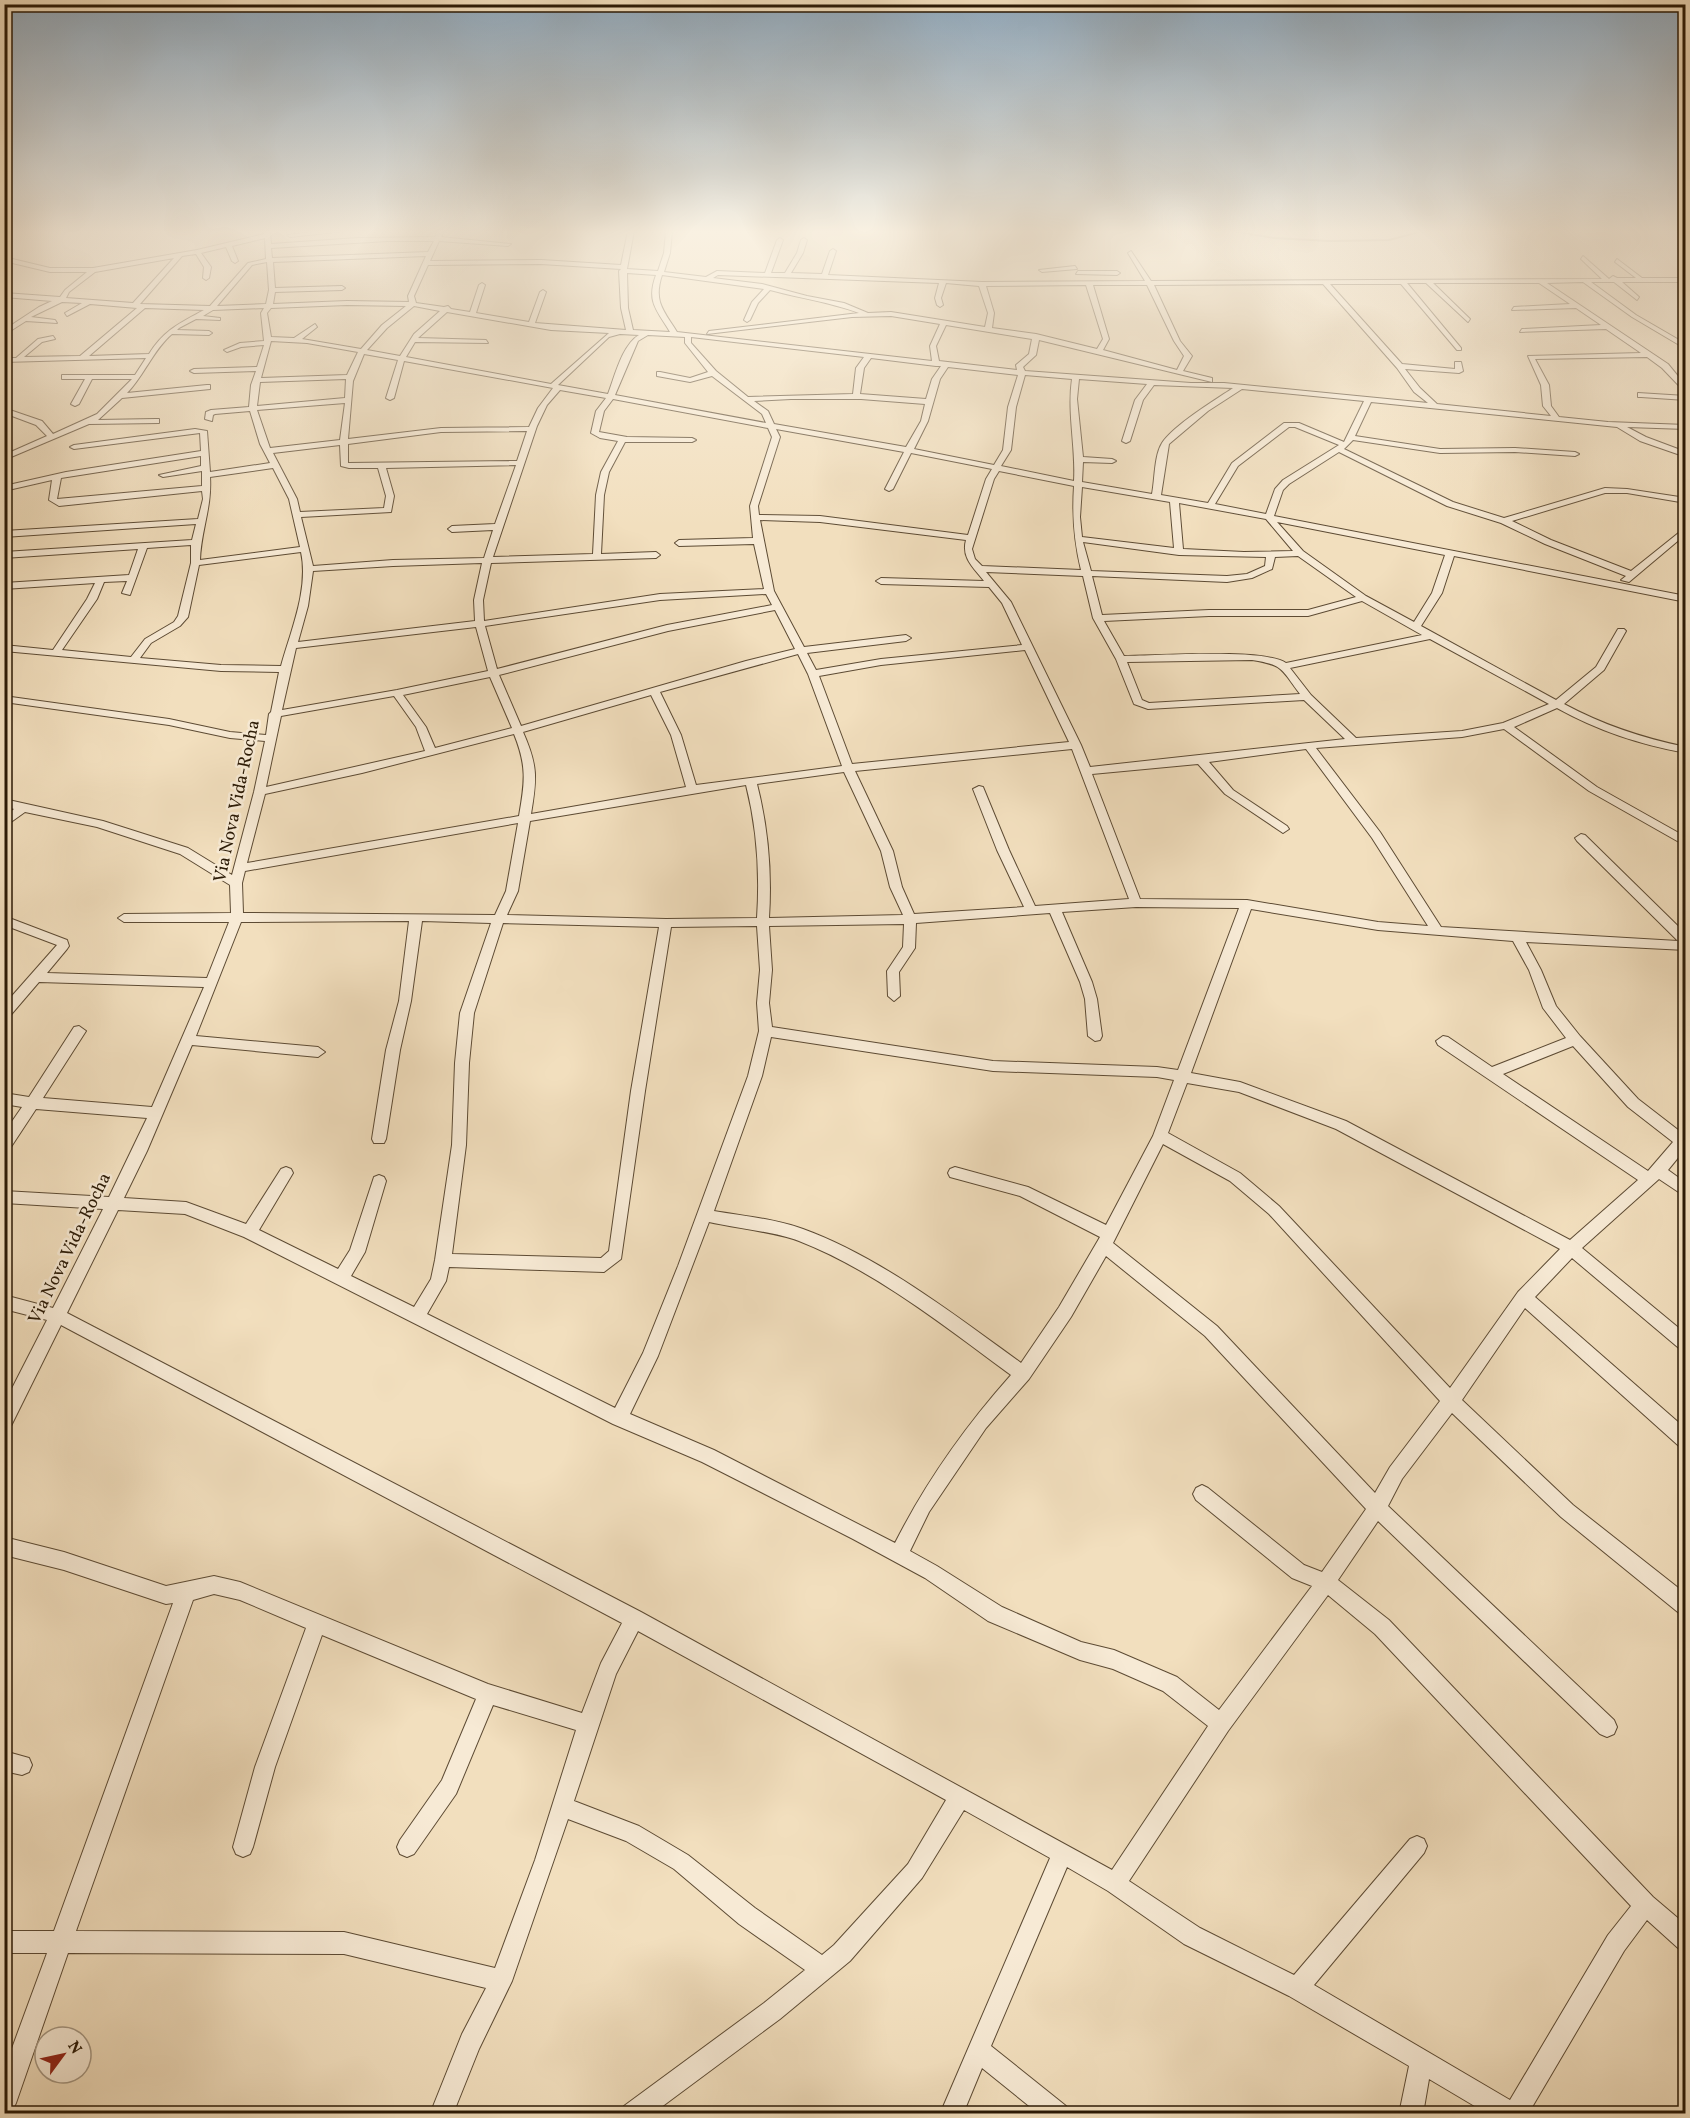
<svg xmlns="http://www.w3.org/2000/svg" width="1690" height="2118" font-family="Vollkorn,serif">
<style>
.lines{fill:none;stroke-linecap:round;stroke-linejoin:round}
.stream{stroke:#7a684f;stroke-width:2}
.minor-casing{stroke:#5d4b34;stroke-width:2}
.minor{fill:#f7ead5;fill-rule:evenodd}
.labels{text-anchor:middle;stroke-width:5;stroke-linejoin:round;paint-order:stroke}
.street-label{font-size:18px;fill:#2b1a06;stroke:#f7ead5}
</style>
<rect width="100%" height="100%" fill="#f2dfbe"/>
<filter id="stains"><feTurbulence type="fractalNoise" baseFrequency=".00333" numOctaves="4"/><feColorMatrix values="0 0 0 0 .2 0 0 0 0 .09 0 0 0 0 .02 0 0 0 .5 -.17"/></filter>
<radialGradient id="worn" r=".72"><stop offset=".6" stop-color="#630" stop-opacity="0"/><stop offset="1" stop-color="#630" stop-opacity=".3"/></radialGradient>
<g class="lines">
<g class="stream">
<path d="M984 231H1020"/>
<path d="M1232 231 1274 238 1330 241 1389 240 1423 231"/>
</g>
<defs>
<g id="minor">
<path d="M264 231H270L271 244 358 238 435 237 438 231H444L441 237 511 244 508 246 439 241 430 261 541 260 621 265 628 231H634L627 269 658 271 664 253 666 231H672L670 253 664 272 706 277 717 271 765 273 777 240 780 238 783 240 771 273H785L797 253 801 240 804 238 807 240 803 253 791 273 822 274 830 251 833 249 836 251 828 275 982 282 1145 281 1128 253 1131 251 1151 281 1602 279 1581 259 1583 256 1609 279 1613 276 1617 278H1636L1615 262 1617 259 1642 278H1686V282H1622L1639 297 1637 300 1614 282H1591L1636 315 1686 344V349L1632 317 1583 282 1547 283 1668 364 1686 386V393L1662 368 1647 357 1535 359 1549 385 1551 406 1559 417 1608 422 1686 425V429L1627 427 1646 437 1686 452V457L1640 441 1617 427 1371 402 1355 436 1440 449 1515 448 1575 452 1579 454 1575 456 1515 452 1440 453 1353 440 1344 449 1453 502 1504 518 1605 488 1627 489 1686 498V503L1627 493H1605L1512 521 1551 540 1631 571 1686 527V534L1629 582 1621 580 1626 576 1545 544 1501 523 1447 506 1339 452 1289 484 1283 490 1274 516 1686 596V602L1454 556 1442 593 1421 626 1556 700 1596 667 1618 629H1624L1626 631 1604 670 1564 704C1603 725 1642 738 1686 747V753C1638 744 1599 731 1557 708L1514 727 1597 787 1686 837V846L1589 791 1504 729 1462 737 1316 748 1380 832 1441 927 1678 941 1577 841 1575 838 1581 834 1585 835 1686 934V950L1526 942 1541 970 1556 1006 1580 1036 1638 1099 1682 1133 1686 1131V1148L1668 1170 1686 1183V1197L1659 1179 1582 1248 1686 1334V1351L1680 1349 1572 1258 1535 1297 1686 1429V1449L1680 1447 1525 1308 1462 1400 1573 1505 1686 1594V1615L1679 1613 1561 1517 1452 1413 1402 1479 1388 1506 1614 1720 1617 1727 1614 1734 1607 1737 1600 1734 1378 1521 1338 1580 1389 1620 1653 1897 1686 1925V1951L1678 1948 1647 1920 1624 1951 1528 2114H1488L1429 2079 1423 2114H1399L1409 2066 1289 1996 1184 1944 1108 1891 1067 1867 991 2046 1066 2106 1069 2114H1039L982 2068 963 2114H940L1050 1858 964 1810 922 1878 850 1961 780 2019 652 2114H621L624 2106 764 2003 805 1970 739 1924 674 1869 626 1841 568 1819 512 1981 479 2049 453 2114H430L462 2034 486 1988 344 1954 68 1953 16 2103 12 2111 4 2114V2070L47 1953H4V1931H54L173 1603 166 1604 64 1570 4 1555V1537L64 1552 166 1586 214 1576 240 1582 488 1684 582 1713 601 1663 622 1623 61 1325 10 1428 4 1430V1404L47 1320 4 1309V1295L53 1308 103 1209 4 1203V1191L109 1197 147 1118 36 1109 9 1150 4 1152V1133L22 1107 4 1104V1093L29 1097 74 1027 79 1026 86 1031 43 1098 152 1107 204 987 39 982 9 1017 4 1019V1005L57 945 4 925V916L67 940 69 946 67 949 47 973 207 978 229 922H124L118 918 124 914 231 913 230 885 180 854 97 827 25 812 4 827V817L14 809 4 806V799L103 821 188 848 232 875 254 792 265 741 230 738 169 725 4 702V696L169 719 230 732 266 735 269 714 271 712 279 672 221 671 4 651V645L53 650 87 599 95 583 4 589V583L129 575 138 549 4 558V552L192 540 196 524 4 537V531L198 519 203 499 202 491 59 506 49 500 52 480 4 491V486L66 472 201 451 200 433 74 449 70 447 74 445 195 429 207 431 210 472 270 463 260 444 250 411 215 414 213 415 212 421 205 419 206 412 211 410 249 407 251 385 256 371 194 373 190 371 194 369 257 367 264 345 241 347 227 352 224 350 240 343 264 341 261 313 264 308 213 310 203 316 220 318V320L196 319 179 328 177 330 209 331 212 333 209 335 172 334C153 350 144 376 127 393L207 385H210V389L122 398 98 420 156 419H159V423L89 424 4 460V455L47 436 36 425 4 413V408L42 421 53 434 97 414 132 379H92L79 404 75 406 71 404 85 379H62V375H135L146 358 4 362V358H16L38 339 53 336 55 339 42 342 24 357 80 356 137 308 90 304 67 316 65 313 82 303 62 302 31 317 55 320 57 323 26 321 4 335V330L39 307 52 301 4 297V293L60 297 65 290 87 272H50L4 261V257L50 268H93L197 250 264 234ZM265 238 266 259 248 263 210 306 140 304 182 256 196 254 204 267 203 278 206 280 209 278 211 267 201 253 226 247 232 261 235 263 238 261 232 246ZM388 241H434L428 252 272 258 271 248ZM426 256 408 296 409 302 347 301 273 304 275 292 342 290 345 288 342 286 275 288 273 262ZM174 258 133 303 66 298 69 292 95 272ZM267 262 269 290 266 304 217 306 252 265ZM541 264 621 269 619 271 621 308 626 330 535 323 546 292 543 290 540 292 529 322 476 313 485 285 482 283 479 285 470 312 451 309 448 306 444 307 416 303 414 296 428 265ZM627 273 656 275C646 302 657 310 670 332L633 330 628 308ZM662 275 764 289 752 302 744 320 747 322 750 320 758 303 770 290C799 298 830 302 859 313L709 331 707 334 852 317 891 316 940 324 930 346 932 361 677 332C664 311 653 302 662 275ZM718 275 939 283 935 298 937 305 940 307 943 305 941 298 946 283 979 286 988 313 985 327 891 312 868 313 844 303 807 296 762 284 713 278ZM1407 283H1426L1468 322 1470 319 1433 283H1539L1570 304 1514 307 1512 310 1576 308 1601 325 1522 329 1520 332 1606 329 1641 353 1528 356 1541 385 1543 406 1551 416 1437 404 1420 388 1405 369 1459 373 1463 371 1461 362H1455V369L1402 364 1330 284H1401L1457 350H1461V348ZM1323 284 1397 368 1414 392 1428 403 1224 383H1191L1025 371 1023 367 1036 355 1039 340 1212 382V378L1183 371 1192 356 1180 341 1154 285ZM1086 285 1103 339 1097 349 1036 334 992 328 994 313 986 286ZM1093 285H1147L1174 341 1184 356 1177 370 1103 350 1109 339ZM347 305 406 306 382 325 361 349 302 339 317 327 315 324 294 338 271 337 267 313 271 308ZM414 306 440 311 414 334 400 356 367 350 387 328ZM145 308 204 310C180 323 164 330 149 354L89 356ZM447 312 551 330 609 333 551 384 406 357 415 342 488 343 486 340 418 338ZM946 325 1032 339 1029 354 1016 365 1017 370 939 361 936 346ZM620 334 639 335C622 345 615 376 608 394L558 385 609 337ZM648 335 685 337V343L708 372 690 378 660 372H657V376L690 382 712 376 762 414 766 423 615 395 638 341ZM691 337 864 357 856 368 853 394 748 397 716 371 691 343ZM271 341 307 343 358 352 347 375 261 378ZM364 354 398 360 386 398 390 400 394 398 404 361 553 388 538 408 529 427 441 428 348 439 353 381ZM871 358 936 366H941L932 379 926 399 860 394 864 368ZM948 367 1018 375 1008 407 1003 450 994 465 914 449 928 421 940 379ZM1025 375 1072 379C1067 413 1076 447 1074 481L1001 466 1011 450 1016 407ZM346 379 345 398 257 406 260 382ZM1079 379 1147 384 1135 400 1122 441 1126 443 1130 441 1143 400 1154 385 1233 388C1215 400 1174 425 1162 443 1154 456 1155 479 1152 494L1082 482 1083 462 1112 463 1116 461 1112 459 1083 457 1077 399ZM1242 389 1364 401 1344 442 1299 423H1284L1232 463 1208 503 1161 495 1169 444 1208 411ZM560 390 606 398 596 411 591 433 600 438 618 441 601 472 596 495 593 554 493 557 537 426 547 405ZM613 399 768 428 772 437 750 506 753 538 679 540 675 543 679 546 754 544 764 589 660 594 484 621 483 600 491 563 656 558 660 555 656 552 601 554 604 495 609 472 625 442H692L696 440 692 438 627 437 599 432 604 411ZM791 399H861L925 404 921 421 906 447 774 424 768 411 754 401ZM345 403 340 440 270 448 257 410ZM1289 427H1295L1339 445 1283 480 1275 489 1266 514 1215 504 1238 466ZM776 429 904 452 885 489 889 491 893 489 911 453 992 469 986 479 968 535 820 516 759 515 758 506 780 437ZM527 431 517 461 348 463V444L441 432ZM340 445 341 466 349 468H378L386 496 384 508 300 512 297 499 273 453ZM201 456V466L159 475 163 477 202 471V486L57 499 61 478ZM516 465 495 524 452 526 448 529 452 532 493 530 484 558 393 560 313 566 301 517 391 512 394 496 386 468ZM273 468 289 499 300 547 200 560C201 530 212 508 210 477ZM999 471 1074 486C1072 516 1074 541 1081 570L982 566 975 559 972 549 994 479ZM1082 487 1170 502 1174 548 1082 537 1080 517ZM1179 503 1266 519 1293 551 1244 552 1183 549ZM760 520 820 522 966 540C961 558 974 568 984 581L881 578 876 581 881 584 989 587 1002 603 1022 645 881 659 816 670 807 653 906 641 911 638 906 635 804 647 774 591ZM1277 522 1445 555 1432 593 1414 622 1366 596 1303 551ZM1083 542 1179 555 1266 557 1265 566 1247 574 1227 576 1091 571ZM191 545V563L178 616 174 622 145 639 131 657 62 650 97 599 104 582 127 581 122 593 130 595 147 548ZM301 552C309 589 291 630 281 666L221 665 140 658 151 643 180 626 188 617 199 565ZM1298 556 1356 597 1308 610H1209L1102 615 1092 576 1227 582 1252 578 1272 569 1275 557ZM482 563 474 600 475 621 298 642 308 606 313 571 393 566ZM986 572 1083 576 1093 618 1116 659 1134 704 1148 709 1304 700 1345 739 1090 767 1081 745 1011 602ZM766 594 772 605 667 625 497 669 485 626 660 600ZM1362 601 1422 635 1286 663C1265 648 1155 656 1124 656L1104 621 1209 616H1308ZM775 610 795 649 746 661 521 726 499 675 668 631ZM476 627 488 671 397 690 282 710 296 648ZM1430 639 1549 704 1503 723 1462 731 1356 738 1311 695 1290 668ZM1025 650 1069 742 852 764 819 676 881 665ZM798 654 808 674 842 766 696 785 681 735 660 692ZM1252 660C1284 665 1281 669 1300 694L1149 703 1142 700 1127 662ZM490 677 512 728 435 748 426 727 403 695ZM651 695 671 735 686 787 531 814C537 778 538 766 523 732ZM394 696 416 727 425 751 266 787 281 716ZM514 734C527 766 525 782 519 816L247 863 265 794 362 773ZM1072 749 1129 899 1035 906 1009 850 983 787 979 786 973 789 997 850 1024 907 914 914 902 887 893 851 855 771ZM1306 749 1372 838 1428 926 1378 922 1247 900 1140 899 1092 774 1198 764 1225 794 1283 833 1289 829 1287 826 1233 790 1209 762ZM844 772 881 851 890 887 903 915 769 918C772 873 768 827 757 784ZM746 785C757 828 760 874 757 918L666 919 507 915 518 891 530 821ZM518 823 506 891 495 915 243 913 242 883 245 871ZM1136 907 1239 908 1178 1070 1157 1067 993 1061 772 1027 769 1003 772 970 769 926 904 924 903 947 887 971 888 996 894 1001 900 996 899 972 915 948 916 923 1050 913 1080 982 1085 999 1088 1036 1095 1041 1100 1040 1102 1036 1097 999 1092 982 1062 912ZM1251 909 1378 930 1513 941 1529 970 1543 1008 1566 1038 1492 1067 1448 1037 1443 1036 1436 1041 1438 1045 1638 1180 1570 1240 1346 1121 1240 1082 1191 1073ZM409 921 399 1001 386 1050 372 1139 374 1143H384L386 1139 400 1050 411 1001 422 921 491 923 460 1013 455 1063 452 1145 435 1260 431 1279 414 1307 351 1276 365 1252 386 1181 384 1177 379 1175 374 1177 350 1250 338 1269 259 1230 293 1173 291 1169 286 1167 281 1169 246 1224 186 1202 124 1198 147 1151 192 1045 318 1057 325 1052 318 1047 196 1036 241 922ZM503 923 659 927 631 1091 609 1251 601 1258 452 1254 466 1145 469 1063 474 1013ZM757 926 760 970 757 1003 759 1031 748 1076 678 1266 643 1353 615 1408 427 1314 446 1281 449 1267 604 1272 621 1259 645 1091 671 927ZM771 1037 993 1071 1157 1077 1174 1080 1153 1136 1106 1225 1028 1187 955 1167 950 1169 948 1173 950 1177 1020 1196 1100 1237 1059 1307 1021 1363C955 1315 880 1257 803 1229 777 1219 742 1216 714 1211L762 1076ZM1573 1046 1628 1107 1673 1142 1648 1171 1503 1074ZM1187 1083 1239 1092 1336 1129 1560 1249 1518 1292 1450 1388 1279 1206 1240 1173 1168 1133ZM1163 1144 1230 1181 1269 1214 1440 1401 1390 1467 1375 1493 1217 1326 1113 1243ZM118 1210 185 1214 244 1237 613 1424 702 1462 853 1539 925 1578 988 1621 1080 1660 1113 1669 1163 1691 1208 1726 1112 1870 641 1612 67 1313ZM709 1222C735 1228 776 1232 799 1241 874 1270 947 1328 1011 1375 964 1428 927 1480 895 1543L714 1450 630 1414 658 1356ZM1106 1256 1205 1336 1366 1509 1322 1572 1304 1565 1208 1488 1202 1485 1196 1488 1193 1494 1196 1500 1292 1578 1312 1586 1219 1710 1177 1677 1114 1650 1081 1642 1002 1607 937 1566 910 1551 929 1512 986 1428 1029 1379 1071 1317ZM214 1594 240 1600 306 1628 255 1767 233 1847 236 1854 243 1857 250 1854 253 1847 275 1767 322 1635 476 1699 442 1780 400 1840 397 1847 400 1854 407 1857 414 1854 456 1794 493 1705 576 1730 535 1860 495 1968 344 1932 76 1931 193 1600ZM1328 1595 1375 1634 1631 1906 1608 1935 1510 2100 1314 1985 1424 1853 1427 1846 1424 1839 1417 1836 1410 1839 1294 1975 1200 1928 1129 1881 1228 1731ZM638 1631 946 1800 908 1864 834 1945 822 1955 755 1908 688 1855 639 1826 574 1801 616 1674Z"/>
<path d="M321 231H345L290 237 287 235Z"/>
<path d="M1075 266 1077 269 1042 272 1039 270Z"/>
<path d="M1078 271H1117L1120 273 1117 275 1076 274Z"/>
<path d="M1638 393 1686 396V400L1641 397H1638Z"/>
<path d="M4 1751 29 1758 32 1765 29 1772 22 1775 4 1771Z"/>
</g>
</defs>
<use href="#minor" class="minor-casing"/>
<use href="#minor" class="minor"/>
</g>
<linearGradient id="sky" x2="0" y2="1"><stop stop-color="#91aabe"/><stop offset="0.44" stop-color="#f9f1e2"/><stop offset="1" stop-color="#f9f1e2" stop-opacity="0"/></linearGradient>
<rect width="1690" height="527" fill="url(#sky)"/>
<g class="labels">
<g class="street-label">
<text transform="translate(236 801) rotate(-78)" y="6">Via Nova Vida-Rocha</text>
<text transform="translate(69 1248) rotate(-64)" y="6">Via Nova Vida-Rocha</text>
</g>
</g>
<rect width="1690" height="2118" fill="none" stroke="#f2dfbe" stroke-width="24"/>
<rect x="6" y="6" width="1678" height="2106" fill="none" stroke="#2b1a06" stroke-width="3"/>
<rect x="12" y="12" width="1666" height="2094" fill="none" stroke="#2b1a06" stroke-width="1.5"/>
<g transform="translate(63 2055) rotate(57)"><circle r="28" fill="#f7ead5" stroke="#a59782" stroke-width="1.5"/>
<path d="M0-4.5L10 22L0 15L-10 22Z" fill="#8f2418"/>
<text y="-9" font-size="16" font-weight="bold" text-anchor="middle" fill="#2b1a06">N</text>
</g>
<rect width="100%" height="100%" filter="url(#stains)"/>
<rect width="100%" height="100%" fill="url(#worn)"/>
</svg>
